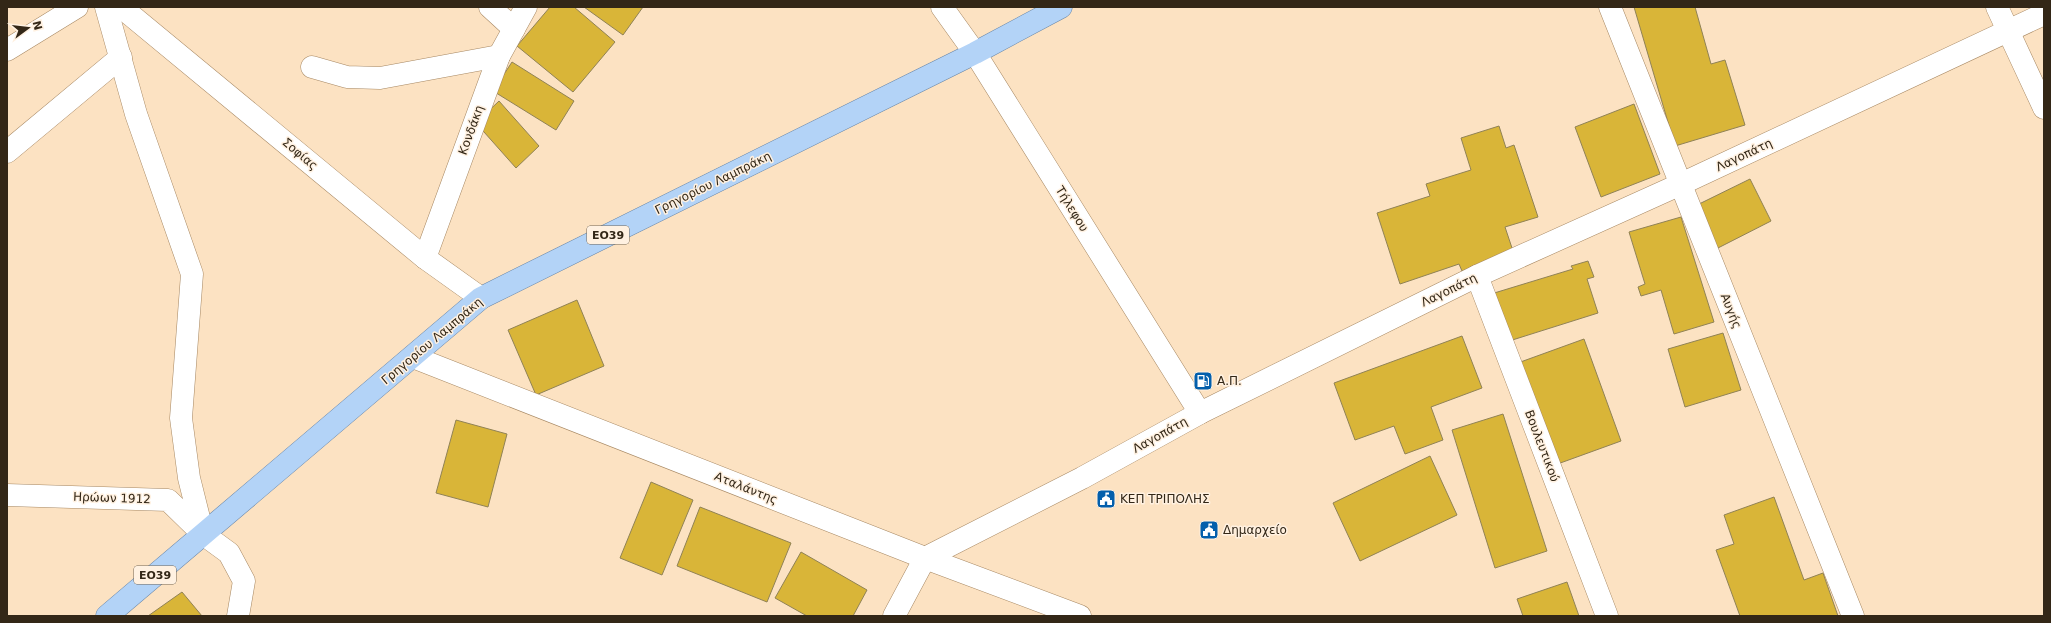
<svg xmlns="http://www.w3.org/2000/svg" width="2051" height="623" font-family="'DejaVu Sans',sans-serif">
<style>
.building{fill:#d9b538;stroke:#908255}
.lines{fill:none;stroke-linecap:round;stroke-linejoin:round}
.minor-casing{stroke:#a78863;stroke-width:23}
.primary-casing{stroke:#6583a5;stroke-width:23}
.minor{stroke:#fff;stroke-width:22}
.primary{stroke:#b3d3f7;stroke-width:22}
.labels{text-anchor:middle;stroke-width:3;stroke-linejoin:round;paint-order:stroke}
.shield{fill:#fff1e1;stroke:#706454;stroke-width:1}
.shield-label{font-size:11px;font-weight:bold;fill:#332717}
.street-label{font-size:12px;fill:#332717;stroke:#fff1e1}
.poi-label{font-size:12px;fill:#332717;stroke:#fff1e1;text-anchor:start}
</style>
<rect width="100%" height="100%" fill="#fce2c2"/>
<g class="building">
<path d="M550 7H574L615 42 573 92 517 46Z"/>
<path d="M584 7H643L623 35Z"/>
<path d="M1634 7H1695L1711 64 1725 60 1745 125 1675 146Z"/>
<path d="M512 62 574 101 556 130 493 91Z"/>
<path d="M499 101 539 146 516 168 476 123Z"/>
<path d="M1634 104 1660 174 1601 197 1575 127Z"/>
<path d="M1499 126 1506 148 1514 145 1538 217 1505 227 1514 254 1462 271 1459 264 1400 284 1377 213 1430 196 1426 184 1471 170 1461 138Z"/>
<path d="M1750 179 1771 221 1716 249 1695 206Z"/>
<path d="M1681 217 1714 322 1674 334 1661 290 1641 296 1638 287 1645 284 1629 232Z"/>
<path d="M1588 261 1594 277 1587 279 1598 313 1506 342 1491 294 1573 269 1571 266Z"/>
<path d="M577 300 604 366 536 395 508 330Z"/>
<path d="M1723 333 1741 390 1685 407 1668 349Z"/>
<path d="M1462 336 1482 388 1431 407 1443 440 1405 454 1394 426 1355 440 1334 383Z"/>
<path d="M1584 339 1621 441 1552 466 1515 364Z"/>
<path d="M1503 414 1547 551 1495 568 1452 430Z"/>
<path d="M456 420 507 434 488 507 436 493Z"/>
<path d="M1430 456 1457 515 1360 561 1333 503Z"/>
<path d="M651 482 693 500 662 575 620 558Z"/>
<path d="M1774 497 1804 580 1823 573 1838 616H1740L1716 550 1734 544 1724 515Z"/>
<path d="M700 507 791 543 767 602 677 566Z"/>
<path d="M801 552 867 590 853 616H807L775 598Z"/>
<path d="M1567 582 1579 616H1523L1517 599Z"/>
<path d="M182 592 202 616H148Z"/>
</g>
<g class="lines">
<defs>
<g id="minor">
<path d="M106 7 136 114 192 274 181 418 189 478 203 534"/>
<path d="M121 7 425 258 481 298"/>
<path d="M490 7 514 29"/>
<path d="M942 7 975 53 1200 413"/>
<path d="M1610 7 1853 616"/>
<path d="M1997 7 2044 108"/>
<path d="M7 50 77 7"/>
<path d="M312 67 347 77 380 78 499 56"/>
<path d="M7 152 121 57"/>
<path d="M425 258 499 56 526 7"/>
<path d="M1477 276 1607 616"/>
<path d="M413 357 925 558 1080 616"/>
<path d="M7 495 168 500 203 534 229 553 244 581 238 616"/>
<path d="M894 616 925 558 1082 478 1200 413 1477 276 1681 184 2044 14"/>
</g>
<path id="primary" d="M107 616 481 298 975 53 1061 7"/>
</defs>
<use href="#minor" class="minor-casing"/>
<use href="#primary" class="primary-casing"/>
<use href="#minor" class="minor"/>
<use href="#primary" class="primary"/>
</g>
<defs>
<symbol id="fuel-square" viewBox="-11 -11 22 22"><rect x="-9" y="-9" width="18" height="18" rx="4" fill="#035fac" stroke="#fff1e1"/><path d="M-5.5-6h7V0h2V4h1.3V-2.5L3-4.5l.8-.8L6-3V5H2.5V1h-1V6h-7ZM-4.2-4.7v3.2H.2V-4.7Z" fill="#fff"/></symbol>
<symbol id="civic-square" viewBox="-11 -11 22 22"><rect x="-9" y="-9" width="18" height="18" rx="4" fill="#035fac" stroke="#fff1e1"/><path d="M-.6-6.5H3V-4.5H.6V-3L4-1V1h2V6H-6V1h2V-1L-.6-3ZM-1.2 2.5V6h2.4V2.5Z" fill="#fff"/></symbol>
</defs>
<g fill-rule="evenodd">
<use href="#fuel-square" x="1192" y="370" width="22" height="22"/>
<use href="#civic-square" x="1095" y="488" width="22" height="22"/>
<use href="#civic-square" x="1198" y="519" width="22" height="22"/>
</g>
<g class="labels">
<g class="shield">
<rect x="587" y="226" width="42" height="18" rx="3"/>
<rect x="134" y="566" width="42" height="18" rx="3"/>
</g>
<g class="shield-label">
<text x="608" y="239">ΕΟ39</text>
<text x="155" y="579">ΕΟ39</text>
</g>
<g class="street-label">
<text transform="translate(471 130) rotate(-70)" y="4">Κονδάκη</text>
<text transform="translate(300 154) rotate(40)" y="4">Σοφίας</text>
<text transform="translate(1744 155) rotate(-25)" y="4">Λαγοπάτη</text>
<text transform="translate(713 183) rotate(-26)" y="4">Γρηγορίου Λαμπράκη</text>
<text transform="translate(1072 209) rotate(58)" y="4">Τήλεφου</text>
<text transform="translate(1449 290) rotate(-26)" y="4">Λαγοπάτη</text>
<text transform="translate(1731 311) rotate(68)" y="4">Αυγής</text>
<text transform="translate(432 341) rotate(-40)" y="4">Γρηγορίου Λαμπράκη</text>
<text transform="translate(1160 435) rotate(-29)" y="4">Λαγοπάτη</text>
<text transform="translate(1542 446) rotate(69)" y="4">Βουλευτικού</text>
<text transform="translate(746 488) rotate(22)" y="4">Αταλάντης</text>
<text transform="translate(112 498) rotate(2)" y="4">Ηρώων 1912</text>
</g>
<g class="poi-label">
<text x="1217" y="385">Α.Π.</text>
<text x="1120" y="503">ΚΕΠ ΤΡΙΠΟΛΗΣ</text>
<text x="1223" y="534">Δημαρχείο</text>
</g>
</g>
<rect width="2051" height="623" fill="none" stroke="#332717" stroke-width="16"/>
<g transform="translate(28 28) rotate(75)" stroke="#fff1e1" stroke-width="3" paint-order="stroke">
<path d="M0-3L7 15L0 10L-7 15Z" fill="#332717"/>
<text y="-6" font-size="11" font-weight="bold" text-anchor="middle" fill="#332717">N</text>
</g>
</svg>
